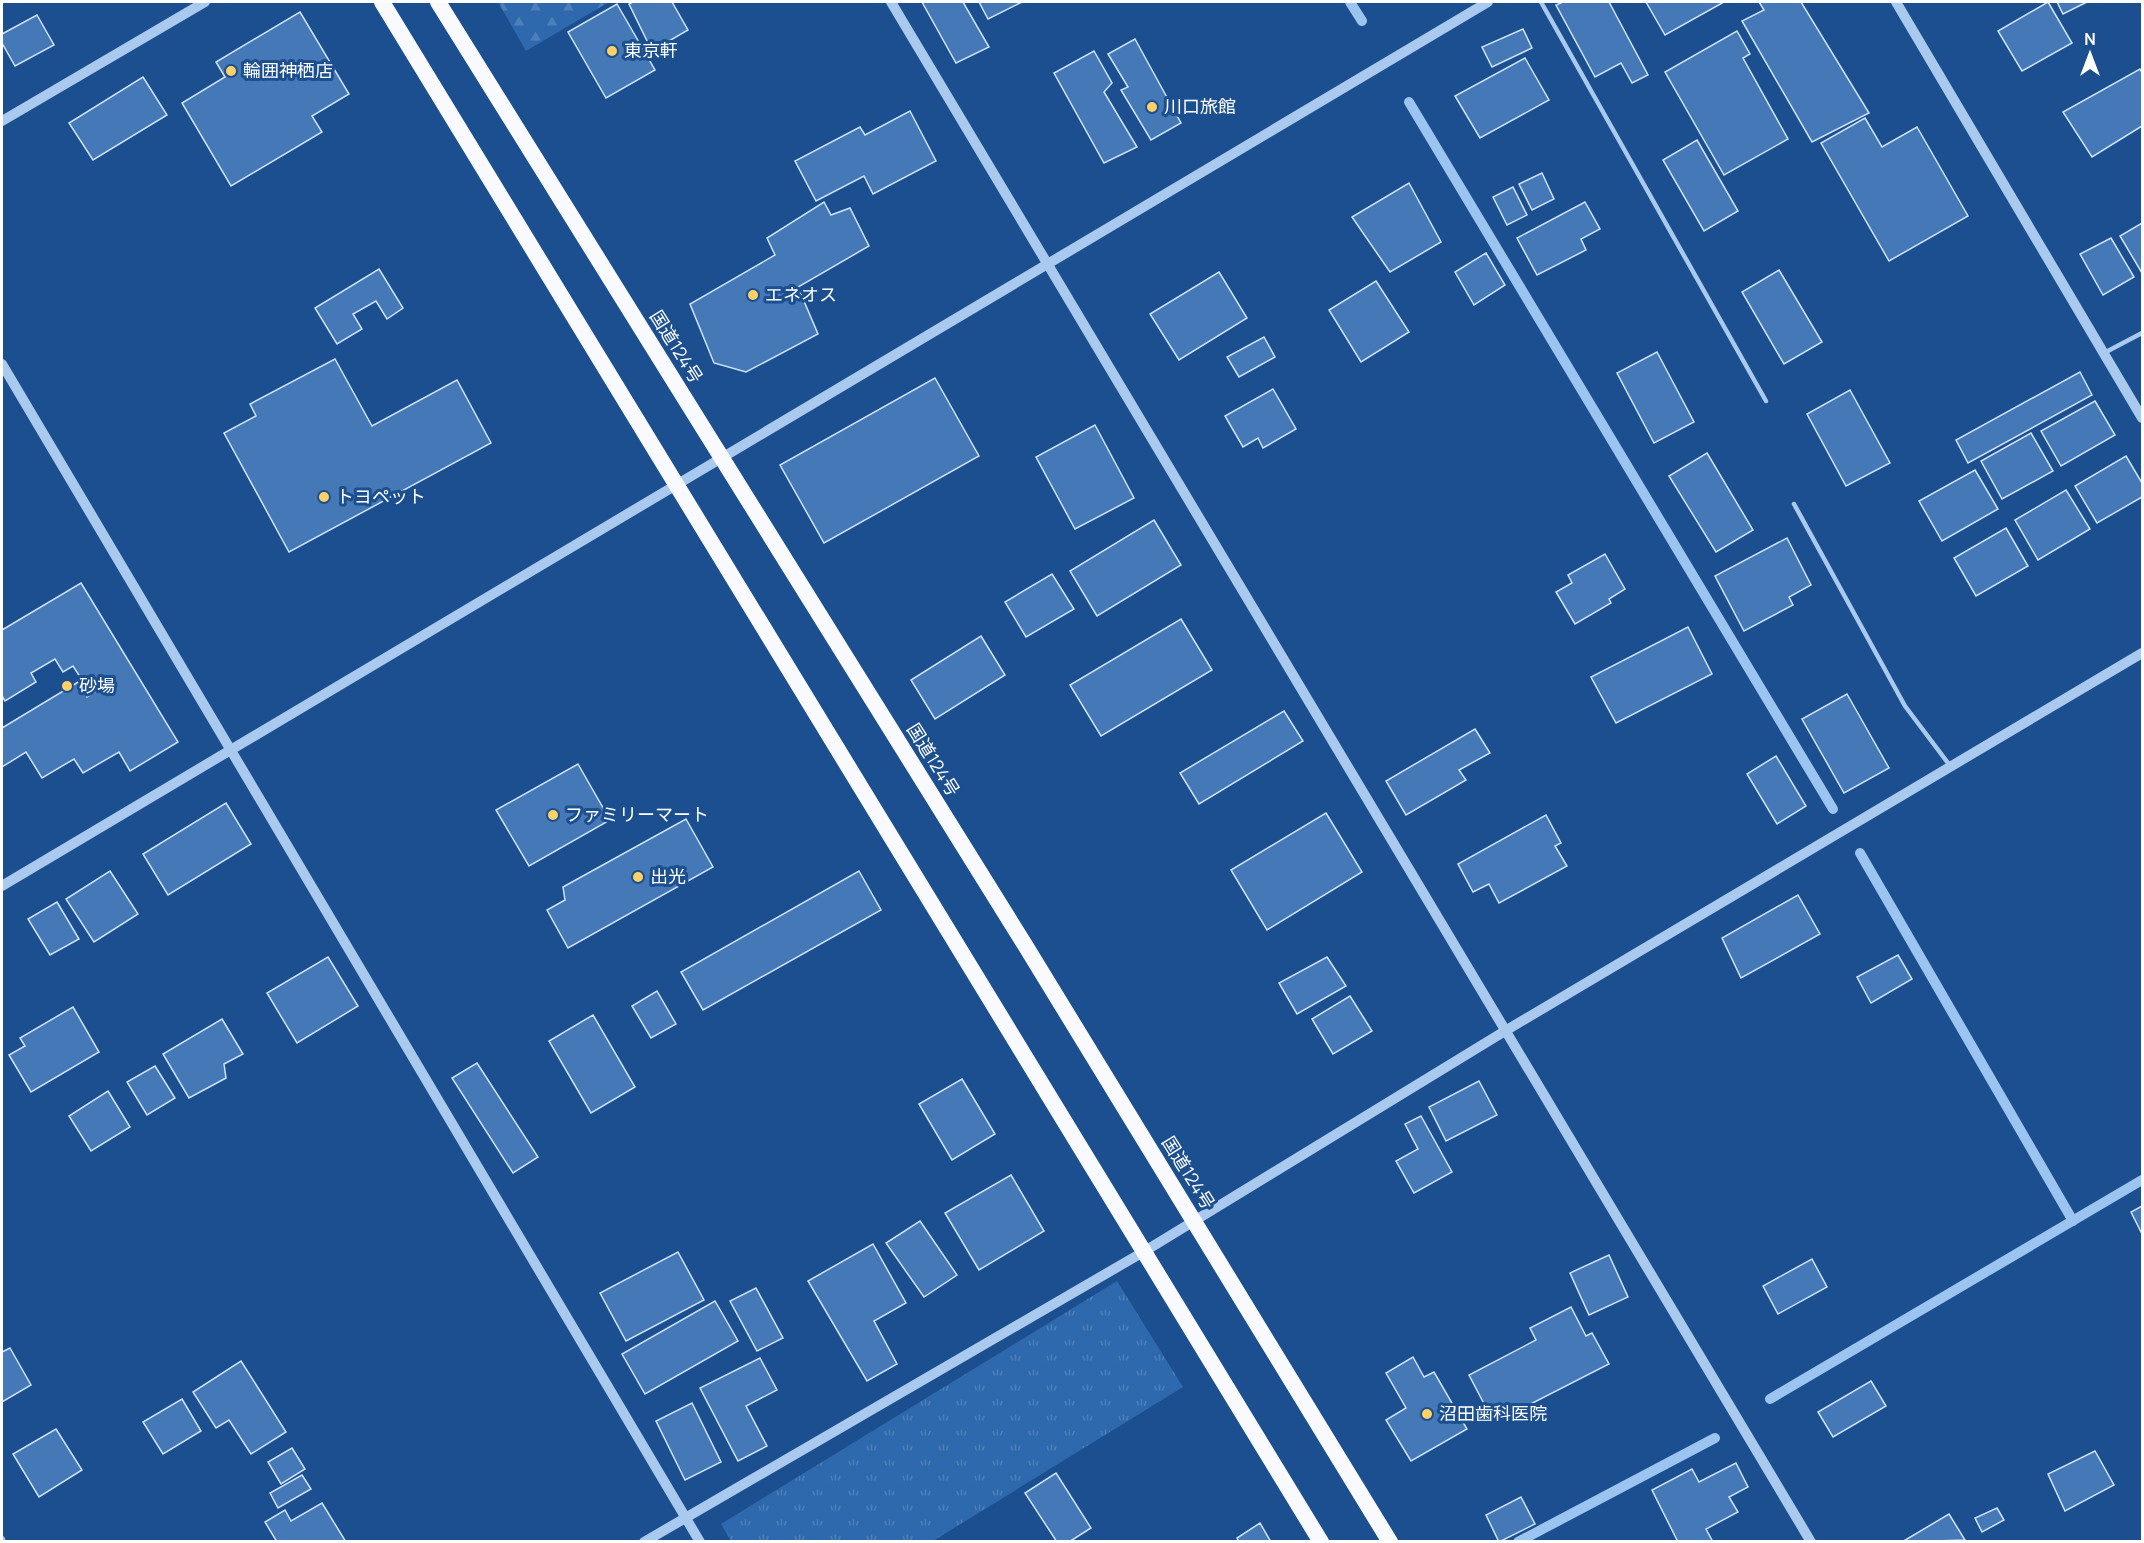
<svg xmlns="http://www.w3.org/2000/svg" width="2144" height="1543" font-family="Manrope,'Noto Sans JP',sans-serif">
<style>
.grass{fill:url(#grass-tufts)}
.forest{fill:url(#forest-firs)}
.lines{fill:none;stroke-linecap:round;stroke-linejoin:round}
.stream{stroke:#9cc4f0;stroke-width:10}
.building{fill:#4478b7;stroke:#cfe3fa;stroke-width:1.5}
.service{stroke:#a9c9ee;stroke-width:4.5}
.minor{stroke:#a9c9ee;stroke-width:6}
.tertiary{stroke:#a9c9ee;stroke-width:10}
.trunk{stroke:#f8faff;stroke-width:16}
.poi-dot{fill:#ffd166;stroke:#1b4f8f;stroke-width:2}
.labels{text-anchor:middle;stroke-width:6;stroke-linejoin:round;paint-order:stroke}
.poi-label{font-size:18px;fill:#fff;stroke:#1b4f8f;text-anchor:start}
.street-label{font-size:18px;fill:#fff;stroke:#1b4f8f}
</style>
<defs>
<pattern id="grass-tufts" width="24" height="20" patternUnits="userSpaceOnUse" patternTransform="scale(1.5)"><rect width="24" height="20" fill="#2e69ad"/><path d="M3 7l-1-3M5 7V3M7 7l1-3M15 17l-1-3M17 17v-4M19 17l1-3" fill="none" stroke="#4d80b9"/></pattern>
<pattern id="forest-firs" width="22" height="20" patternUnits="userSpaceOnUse" patternTransform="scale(1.5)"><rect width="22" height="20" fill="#2e69ad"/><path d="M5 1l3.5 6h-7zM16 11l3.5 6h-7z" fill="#4d80b9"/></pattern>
</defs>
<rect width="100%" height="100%" fill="#1b4f8f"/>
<path class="grass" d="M1117 1281 1183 1387 933 1541H731L721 1524Z"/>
<path class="forest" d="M498 2H609L526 51Z"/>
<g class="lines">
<g class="stream">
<path d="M1350 2 1362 21"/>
<path d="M1409 102 1833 809"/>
<path d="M1860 853 2073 1221"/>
<path d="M1770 1399 2142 1180"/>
<path d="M1518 1542 1715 1438"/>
</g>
</g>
<g class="building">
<path d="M633 2H672L688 30 652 51 629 4Z"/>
<path d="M922 2H963L989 47 956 63Z"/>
<path d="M979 2H1022L988 19Z"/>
<path d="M1563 2H1609L1648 75 1632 83 1621 63 1595 77 1556 5Z"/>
<path d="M1646 2H1724L1665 35Z"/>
<path d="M1759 2H1801L1869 113 1812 142 1742 21 1764 10Z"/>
<path d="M2048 2 2072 43 2022 71 1998 31Z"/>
<path d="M2057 2H2087L2063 14Z"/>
<path d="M617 4 655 70 606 98 568 32Z"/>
<path d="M300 12 349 94 312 116 322 132 231 186 182 103 225 77 216 62Z"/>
<path d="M37 15 54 45 15 66 2 43V34Z"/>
<path d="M1523 29 1532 48 1492 67 1482 47Z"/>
<path d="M1737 31 1750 54 1743 58 1788 139 1724 175 1665 72Z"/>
<path d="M1135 39 1181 123 1151 140 1121 90 1128 87 1108 54Z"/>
<path d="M1094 51 1112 83 1104 92 1137 147 1104 163 1054 73Z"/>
<path d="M1525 58 1549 100 1480 138 1455 96Z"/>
<path d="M2140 69 2142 73V126L2092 157 2063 112Z"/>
<path d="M143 77 167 115 93 160 69 123Z"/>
<path d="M910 111 936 161 873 194 864 176 816 201 795 161 860 127 865 135Z"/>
<path d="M1865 118 1882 147 1917 127 1968 216 1889 261 1821 143Z"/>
<path d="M1697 140 1738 211 1704 231 1663 160Z"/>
<path d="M1542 173 1554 199 1532 210 1519 184Z"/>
<path d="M1409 183 1441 242 1390 272 1352 217Z"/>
<path d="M1513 187 1527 215 1507 225 1493 197Z"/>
<path d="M824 202 831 215 850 208 869 246 798 287 818 334 746 372 714 363 690 304 775 255 767 238Z"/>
<path d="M1585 202 1600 229 1581 239 1586 250 1537 275 1517 238Z"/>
<path d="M2142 223V273L2120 236Z"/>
<path d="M2111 238 2134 277 2103 295 2080 254Z"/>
<path d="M1486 253 1505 285 1474 305 1455 272Z"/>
<path d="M379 269 403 308 387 319 376 301 353 314 362 329 337 344 315 308Z"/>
<path d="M1779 270 1822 342 1784 364 1742 292Z"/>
<path d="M1219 272 1247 318 1179 360 1150 314Z"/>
<path d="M1376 281 1409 332 1361 362 1329 310Z"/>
<path d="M1264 337 1275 357 1239 377 1227 357Z"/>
<path d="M1657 352 1694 422 1654 443 1617 373Z"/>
<path d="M335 359 372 426 457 380 491 443 289 552 224 433 256 416 250 404Z"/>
<path d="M2080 372 2092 395 1968 463 1956 440Z"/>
<path d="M935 378 979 456 824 543 780 465Z"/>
<path d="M1273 389 1296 429 1263 448 1258 438 1243 447 1225 416Z"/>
<path d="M1850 390 1890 463 1846 486 1807 414Z"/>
<path d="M2095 401 2115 435 2061 466 2041 431Z"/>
<path d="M1095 425 1134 498 1075 529 1036 457Z"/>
<path d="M2031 433 2053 471 2002 499 1981 461Z"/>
<path d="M1707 453 1753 530 1716 552 1669 476Z"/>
<path d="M2126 456 2142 483V497L2097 523 2075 486Z"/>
<path d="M1975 470 1998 509 1942 541 1919 501Z"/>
<path d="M2066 490 2090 529 2038 560 2015 520Z"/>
<path d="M1154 520 1181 565 1097 616 1070 571Z"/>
<path d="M2006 528 2028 566 1976 596 1954 558Z"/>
<path d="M1787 538 1811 585 1789 597 1793 605 1744 631 1715 576Z"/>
<path d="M1605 554 1625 589 1609 599 1611 603 1575 624 1556 592 1572 583 1568 575Z"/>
<path d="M1052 574 1074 609 1026 637 1005 602Z"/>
<path d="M81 583 178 742 130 771 119 752 83 773 74 759 42 778 26 752 2 767V728L78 682 87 697 101 688 94 677 84 683 73 666 63 672 55 659 31 673 36 682 5 701 2 696V630Z"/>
<path d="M1181 619 1212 670 1101 736 1070 685Z"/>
<path d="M1688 627 1712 674 1616 723 1591 677Z"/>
<path d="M981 636 1005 675 935 719 911 680Z"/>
<path d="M1847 694 1889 768 1844 793 1802 719Z"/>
<path d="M1284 711 1303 741 1199 804 1180 773Z"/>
<path d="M1475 729 1490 753 1459 770 1466 780 1406 815 1386 781Z"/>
<path d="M1776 756 1806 806 1777 824 1747 774Z"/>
<path d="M578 764 610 820 529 866 496 810Z"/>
<path d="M226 803 251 844 168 895 143 854Z"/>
<path d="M1326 813 1362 872 1267 930 1231 870Z"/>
<path d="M1546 815 1561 843 1555 846 1567 866 1499 903 1489 884 1473 892 1458 864Z"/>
<path d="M686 819 713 867 568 948 547 910 565 900 563 887Z"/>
<path d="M110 871 138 914 94 942 66 899Z"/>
<path d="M859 871 881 910 703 1010 681 972Z"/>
<path d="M1798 895 1820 934 1741 978 1722 938Z"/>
<path d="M57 902 79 939 50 955 28 919Z"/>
<path d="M1898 955 1912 979 1871 1003 1857 977Z"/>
<path d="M328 957 358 1006 297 1043 267 993Z"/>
<path d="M1327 957 1346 986 1297 1014 1279 983Z"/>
<path d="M657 991 676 1024 651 1038 632 1006Z"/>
<path d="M1350 996 1372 1031 1333 1054 1312 1019Z"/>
<path d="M73 1007 99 1052 31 1092 9 1055 25 1046 20 1038Z"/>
<path d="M593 1015 635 1087 591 1113 549 1041Z"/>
<path d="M222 1019 243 1054 224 1064 226 1078 189 1098 163 1054Z"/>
<path d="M477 1063 538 1157 513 1173 452 1078Z"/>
<path d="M155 1066 175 1098 147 1115 127 1082Z"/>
<path d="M962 1079 995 1134 952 1160 919 1104Z"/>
<path d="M1479 1081 1497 1115 1446 1141 1429 1107Z"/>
<path d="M108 1091 130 1127 91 1151 69 1116Z"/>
<path d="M1421 1116 1452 1172 1414 1193 1396 1161 1418 1149 1405 1124Z"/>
<path d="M1011 1175 1044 1231 979 1270 945 1213Z"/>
<path d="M2142 1206V1234L2131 1212Z"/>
<path d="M920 1221 957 1275 924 1297 886 1243Z"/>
<path d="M873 1244 906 1303 874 1321 897 1364 867 1381 808 1281Z"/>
<path d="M678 1252 704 1300 626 1341 600 1293Z"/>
<path d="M1609 1255 1628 1297 1589 1315 1570 1273Z"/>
<path d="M1812 1259 1827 1287 1778 1314 1763 1286Z"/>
<path d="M756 1288 783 1338 757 1351 730 1301Z"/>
<path d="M715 1301 738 1341 645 1394 622 1354Z"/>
<path d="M1571 1307 1586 1336 1592 1333 1609 1364 1519 1410 1514 1405 1491 1417 1469 1375 1536 1340 1530 1328Z"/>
<path d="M10 1348 31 1385 2 1402V1352Z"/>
<path d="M1413 1357 1424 1377 1434 1372 1467 1429 1411 1461 1386 1420 1406 1408 1386 1373Z"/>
<path d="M760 1358 777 1390 746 1406 767 1446 738 1461 700 1388Z"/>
<path d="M241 1361 286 1432 251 1454 229 1420 216 1428 193 1392Z"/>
<path d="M1871 1381 1886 1406 1833 1437 1818 1412Z"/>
<path d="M182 1399 201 1431 163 1454 143 1422Z"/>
<path d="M692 1403 721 1462 685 1480 656 1421Z"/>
<path d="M56 1429 82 1470 39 1497 13 1454Z"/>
<path d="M292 1448 305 1469 281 1484 268 1462Z"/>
<path d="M2095 1451 2114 1485 2065 1511 2048 1474Z"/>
<path d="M1736 1463 1748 1487 1729 1497 1738 1512 1706 1529 1713 1542H1678L1652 1490 1692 1469 1699 1482Z"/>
<path d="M1056 1473 1091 1528 1069 1542H1057L1025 1493Z"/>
<path d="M302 1475 311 1489 278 1508 270 1493Z"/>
<path d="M1521 1497 1535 1524 1499 1542 1486 1515Z"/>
<path d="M322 1503 346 1542H277L265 1522 285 1510 291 1521Z"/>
<path d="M1997 1508 2004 1520 1982 1532 1975 1518Z"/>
<path d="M1949 1514 1965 1540 1902 1542Z"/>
<path d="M1260 1523 1271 1542H1239L1237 1538Z"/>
</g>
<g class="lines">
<g class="service">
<path d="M1541 2 1766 401"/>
<path d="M2104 353 2142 333"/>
<path d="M1794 504 1905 706 1951 767"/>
</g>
<path class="minor" d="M2 1539 3 1542"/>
<g class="tertiary">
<path d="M891 2 1811 1542"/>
<path d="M1896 2 2142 418"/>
<path d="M2 121 205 2"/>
<path d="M2 364 700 1542"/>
<path d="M2 886 1488 2"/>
<path d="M644 1542 1145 1251 1505 1031 2142 653"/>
</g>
<g class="trunk">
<path d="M382 2 1321 1542"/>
<path d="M438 2 1025 945 1390 1542"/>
</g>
</g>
<g class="poi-dot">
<circle cx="612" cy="51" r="6"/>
<circle cx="231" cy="71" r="6"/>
<circle cx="1152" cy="107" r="6"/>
<circle cx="753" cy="295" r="6"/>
<circle cx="324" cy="497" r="6"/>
<circle cx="67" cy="686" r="6"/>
<circle cx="553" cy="815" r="6"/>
<circle cx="638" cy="877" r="6"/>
<circle cx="1427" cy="1414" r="6"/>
</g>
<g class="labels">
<g class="poi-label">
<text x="624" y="57">東京軒</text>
<text x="243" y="77">輪囲神栖店</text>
<text x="1164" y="113">川口旅館</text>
<text x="765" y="301">エネオス</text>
<text x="336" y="503">トヨペット</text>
<text x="79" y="692">砂場</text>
<text x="565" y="821">ファミリーマート</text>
<text x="650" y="883">出光</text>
<text x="1439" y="1420">沼田歯科医院</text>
</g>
<g class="street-label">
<text transform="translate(676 347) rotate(58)" y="6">国道124号</text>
<text transform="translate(933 760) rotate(58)" y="6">国道124号</text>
<text transform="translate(1188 1173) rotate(58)" y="6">国道124号</text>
</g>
</g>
<rect width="2144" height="1543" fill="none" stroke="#ffffff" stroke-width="6"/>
<g transform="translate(2090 54)" stroke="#1b4f8f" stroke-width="4.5" paint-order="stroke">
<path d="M0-4.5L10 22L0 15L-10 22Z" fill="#ffffff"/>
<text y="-9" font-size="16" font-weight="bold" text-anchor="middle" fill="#ffffff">N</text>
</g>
</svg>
